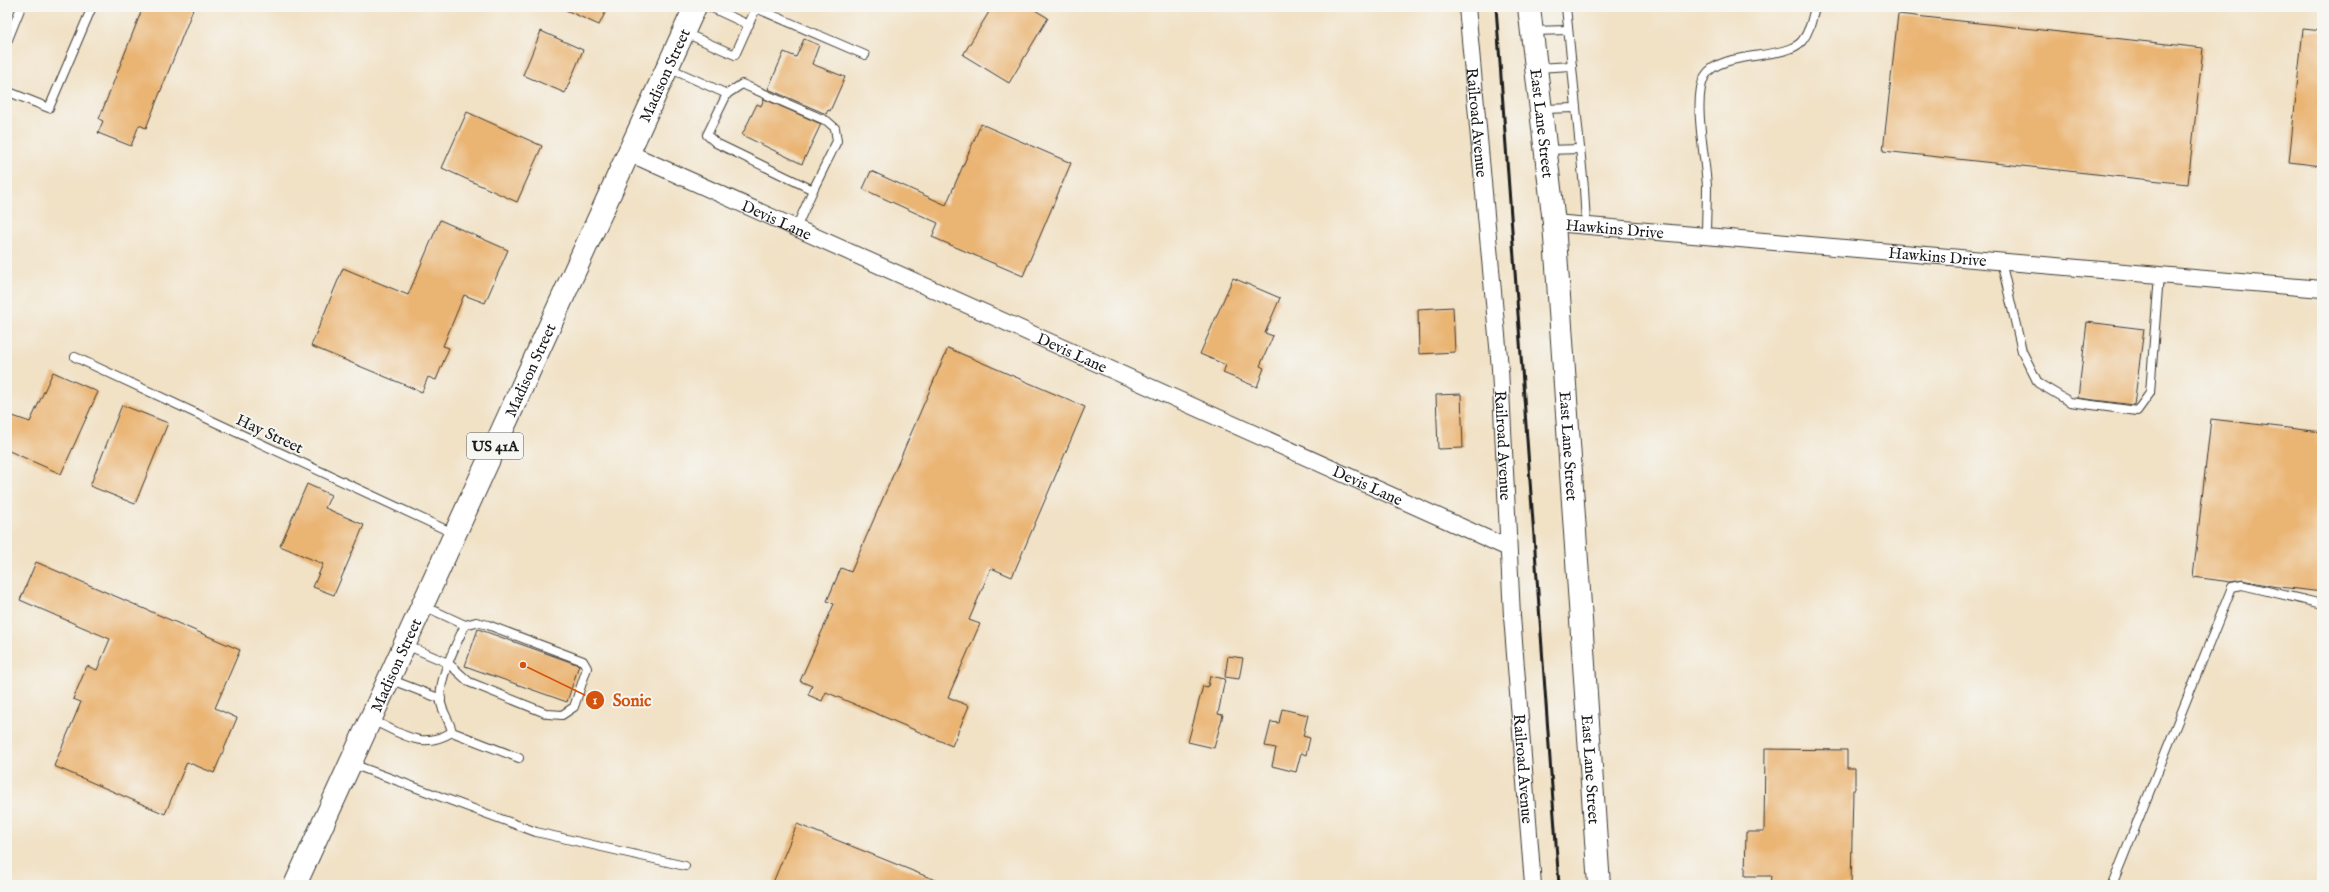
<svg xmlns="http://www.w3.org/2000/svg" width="2329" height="892" font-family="'IM FELL English',serif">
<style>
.building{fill:#eab472}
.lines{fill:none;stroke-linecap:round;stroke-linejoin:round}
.lane-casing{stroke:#3c3a35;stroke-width:10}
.street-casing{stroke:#3c3a35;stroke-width:18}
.secondary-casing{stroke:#3c3a35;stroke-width:24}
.primary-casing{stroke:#3c3a35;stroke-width:24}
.lane{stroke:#fff;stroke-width:8}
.street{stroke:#fff;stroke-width:16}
.secondary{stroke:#fff;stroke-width:22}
.primary{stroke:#fff;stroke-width:22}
.rail{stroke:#1c1c1c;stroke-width:3}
.labels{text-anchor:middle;stroke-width:4;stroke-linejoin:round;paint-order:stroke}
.shield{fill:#f6f6f2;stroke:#5d5d5c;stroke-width:1}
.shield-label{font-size:15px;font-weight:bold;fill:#1c1c1c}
.street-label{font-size:16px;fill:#1c1c1c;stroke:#f6f6f2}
.leader{fill:none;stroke:#d4530e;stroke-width:1.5}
.callout-dot{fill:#d4530e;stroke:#f6f6f2;stroke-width:1.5}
.mark-label{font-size:12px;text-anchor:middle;font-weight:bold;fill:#fff}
.callout-label{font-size:17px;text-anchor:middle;font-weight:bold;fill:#d4530e;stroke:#f6f6f2;stroke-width:4;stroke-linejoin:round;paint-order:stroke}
</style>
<rect width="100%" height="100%" fill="#f6f6f2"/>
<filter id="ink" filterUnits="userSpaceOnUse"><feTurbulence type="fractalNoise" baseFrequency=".025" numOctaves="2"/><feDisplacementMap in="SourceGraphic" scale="8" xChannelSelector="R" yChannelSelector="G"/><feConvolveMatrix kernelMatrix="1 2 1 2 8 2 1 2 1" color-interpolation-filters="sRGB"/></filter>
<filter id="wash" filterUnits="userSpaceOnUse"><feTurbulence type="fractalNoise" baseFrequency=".012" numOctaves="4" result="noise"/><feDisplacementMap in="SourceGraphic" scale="16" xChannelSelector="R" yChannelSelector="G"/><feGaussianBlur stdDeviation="0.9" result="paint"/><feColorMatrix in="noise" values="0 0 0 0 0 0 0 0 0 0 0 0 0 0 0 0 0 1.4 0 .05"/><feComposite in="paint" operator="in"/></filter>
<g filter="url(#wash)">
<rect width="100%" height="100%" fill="#f1e1c5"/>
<g id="blocks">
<g class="building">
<path d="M143 7H194L146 128 139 125 131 146 98 133 103 121 99 119Z"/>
<path d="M559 7H608L599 25Z"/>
<path d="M992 7H1030L1048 18 1009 83 963 55Z"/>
<path d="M1898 14 2203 48 2188 184 1883 151Z"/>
<path d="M2303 29 2322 31V166L2289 162Z"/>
<path d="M541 31 583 50 565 93 523 75Z"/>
<path d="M804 39 819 45 812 64 845 77 830 111 828 110 826 114 768 89 784 52 796 57Z"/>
<path d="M764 99 821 124 802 164 742 135 757 104 761 106Z"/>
<path d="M467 112 542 146 517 202 442 168Z"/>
<path d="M981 124 1071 163 1023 276 932 237 938 223 863 189 871 171 946 205Z"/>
<path d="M440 220 508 250 485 303 464 295 443 346 449 348 436 380 428 377 422 392 311 346 343 268 408 295Z"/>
<path d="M1233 278 1280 298 1265 333 1273 336 1260 366 1264 368 1257 387 1223 373 1226 365 1200 354Z"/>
<path d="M1453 307 1455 352 1419 354 1418 309Z"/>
<path d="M2087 322 2144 329 2134 405 2078 398Z"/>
<path d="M948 348 1085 407 1012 577 991 568 969 620 980 624 948 697 969 706 952 746 826 692 822 701 808 695 812 686 800 681 834 604 827 601 841 568 851 572Z"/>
<path d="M53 372 98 392 61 474 7 450V414L30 422Z"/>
<path d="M1461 394 1463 448 1438 449 1436 395Z"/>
<path d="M122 405 168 423 135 504 90 486Z"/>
<path d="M2211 419 2322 432V592L2271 586 2243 580 2231 582 2193 577Z"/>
<path d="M307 484 331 495 325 508 364 525 334 595 313 587 323 564 280 546Z"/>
<path d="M36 562 240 650 215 708 237 718 214 773 187 762 165 814 54 766 81 702 73 699 87 666 97 670 110 639 20 600Z"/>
<path d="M478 629 579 665 567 702 465 666Z"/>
<path d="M1228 656 1243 658 1239 679 1225 677Z"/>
<path d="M1210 676 1225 679 1218 714 1223 715 1214 748 1188 742 1203 686 1208 687Z"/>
<path d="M1282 709 1308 715 1303 736 1310 738 1306 755 1301 753 1296 772 1272 766 1276 748 1265 746 1271 722 1279 723Z"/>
<path d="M1765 749 1847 750V768H1855V790H1853L1851 885H1770L1771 876H1745L1746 832H1764Z"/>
<path d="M797 824 945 884V885H772Z"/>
</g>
</g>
</g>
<g filter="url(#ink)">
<use href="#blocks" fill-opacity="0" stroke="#3c3a35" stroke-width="1"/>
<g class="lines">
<defs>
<g id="lane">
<path d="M710 7 749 25"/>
<path d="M1566 7 1584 188 1586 225"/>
<path d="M1533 31 1568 30"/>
<path d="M685 33 735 55 756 8 865 55"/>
<path d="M7 42 21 7"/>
<path d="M669 68 727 94 707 135 716 143 813 190 796 228"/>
<path d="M1537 68 1572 66"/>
<path d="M7 88 9 92 49 108 92 7"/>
<path d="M727 94 742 84 827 121 835 128 837 141 813 190"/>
<path d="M1541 109 1576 108"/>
<path d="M1547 150 1580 149"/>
<path d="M1706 236C1706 220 1707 203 1707 187 1706 160 1692 98 1705 76 1720 50 1785 61 1802 41 1810 31 1812 19 1815 7"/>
<path d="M2001 261 2022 351 2038 383 2070 402 2137 411 2150 393 2159 275"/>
<path d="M75 357 455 534"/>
<path d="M424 606 465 625C456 645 437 680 441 703 443 713 450 721 452 732L519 758"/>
<path d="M406 645 448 663 469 682 548 714 562 715 574 707 587 668 583 661 488 625 476 622 465 625"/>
<path d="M389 679 441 699"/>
<path d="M372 720C401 733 421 751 452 732"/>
<path d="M352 764 536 832 685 866"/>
<path d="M7 885H8"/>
<path d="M2112 885 2232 587 2242 585 2322 604"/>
</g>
<g id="street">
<path id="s1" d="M1467 7 1500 368 1512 616 1533 885"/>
<path id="s2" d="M629 153 1506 547 1507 538"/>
<path id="s3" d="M1554 223 2322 289"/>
</g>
<g id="secondary">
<path id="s4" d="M1529 7 1554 223 1599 885"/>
</g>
<g id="primary">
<path id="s5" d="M295 885 695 7"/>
</g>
</defs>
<use href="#lane" class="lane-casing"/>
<use href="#street" class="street-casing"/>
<use href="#secondary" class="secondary-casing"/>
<use href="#primary" class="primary-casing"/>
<use href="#lane" class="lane"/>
<use href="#street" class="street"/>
<use href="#secondary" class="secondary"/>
<use href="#primary" class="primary"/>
<path class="rail" d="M1496 7 1559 885"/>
</g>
</g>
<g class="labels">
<rect class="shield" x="467" y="433" width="56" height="26" rx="3"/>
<g class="shield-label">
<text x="495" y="451">US 41A</text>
</g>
<g class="street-label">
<text dy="6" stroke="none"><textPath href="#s5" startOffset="890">Madison Street</textPath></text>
<text dy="6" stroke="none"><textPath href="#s1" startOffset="116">Railroad Avenue</textPath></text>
<text dy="6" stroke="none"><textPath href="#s4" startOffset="117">East Lane Street</textPath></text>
<text dy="6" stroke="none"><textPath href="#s2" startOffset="162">Devis Lane</textPath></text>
<text dy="6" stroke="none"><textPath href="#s3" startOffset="61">Hawkins Drive</textPath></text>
<text dy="6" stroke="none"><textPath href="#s3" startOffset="385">Hawkins Drive</textPath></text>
<text dy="6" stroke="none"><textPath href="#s2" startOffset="486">Devis Lane</textPath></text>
<text dy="6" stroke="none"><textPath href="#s5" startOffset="566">Madison Street</textPath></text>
<text transform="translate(270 433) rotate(25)" y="6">Hay Street</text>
<text dy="6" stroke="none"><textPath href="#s1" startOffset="440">Railroad Avenue</textPath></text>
<text dy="6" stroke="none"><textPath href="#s4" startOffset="441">East Lane Street</textPath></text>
<text dy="6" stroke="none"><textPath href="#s2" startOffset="810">Devis Lane</textPath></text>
<text dy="6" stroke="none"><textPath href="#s5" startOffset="242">Madison Street</textPath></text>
<text dy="6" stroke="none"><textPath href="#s1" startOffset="764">Railroad Avenue</textPath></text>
<text dy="6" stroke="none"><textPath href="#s4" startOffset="765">East Lane Street</textPath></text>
</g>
</g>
<path class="leader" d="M523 665L595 700"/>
<g class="callout-dot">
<circle cx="523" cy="665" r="4"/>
<circle cx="595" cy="700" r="10"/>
</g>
<g class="mark-label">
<text x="595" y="704">1</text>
</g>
<g class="callout-label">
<text x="632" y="706">Sonic</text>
</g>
<rect width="2329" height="892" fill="none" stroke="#f6f6f2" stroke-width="24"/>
</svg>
